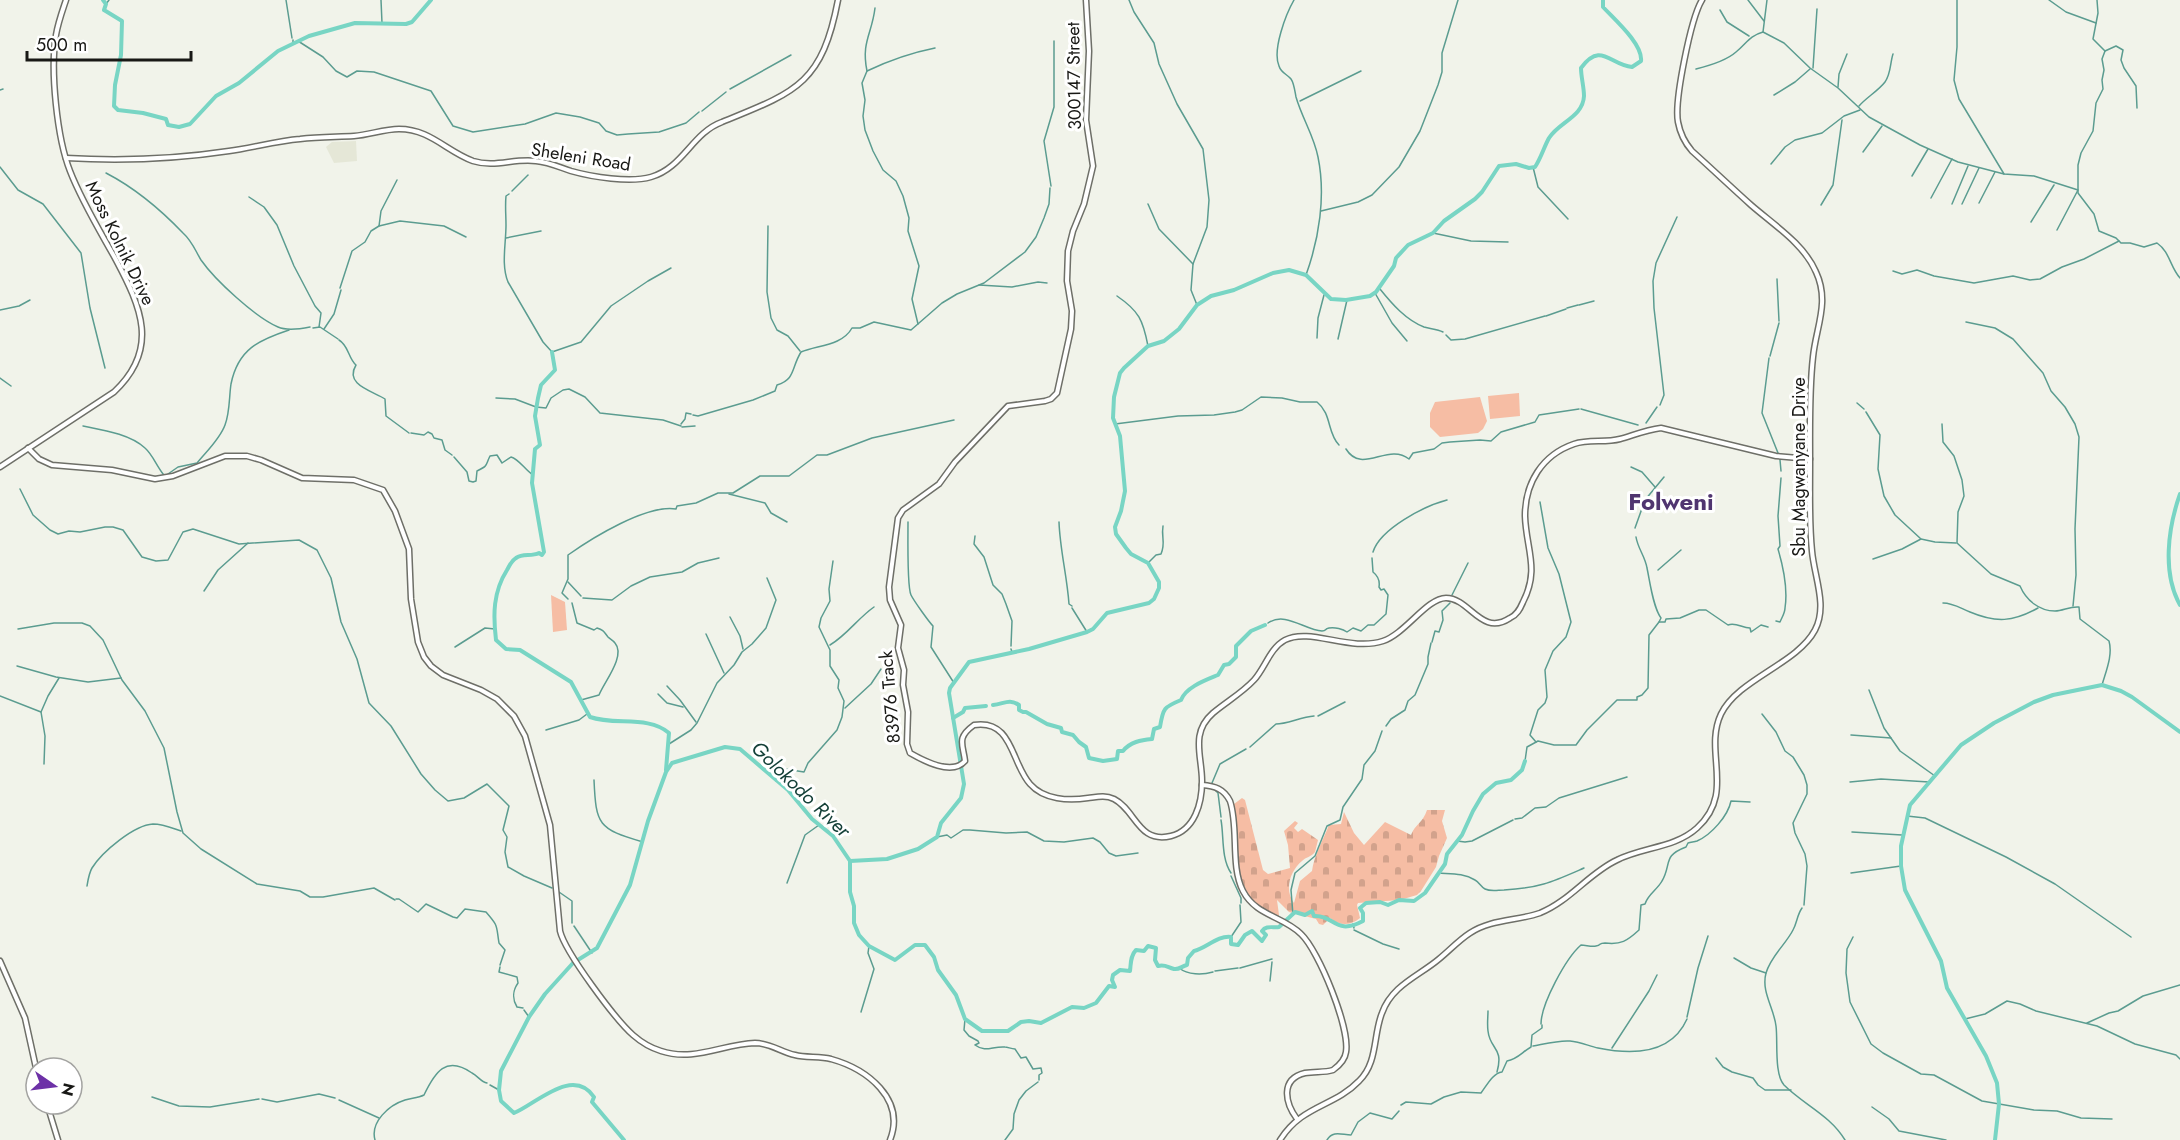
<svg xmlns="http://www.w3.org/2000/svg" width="2180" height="1140" font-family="Jost,sans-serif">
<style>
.built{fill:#e5e7d7}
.cemetery{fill:url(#cemetery-stones)}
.pitch{fill:#f6bda4}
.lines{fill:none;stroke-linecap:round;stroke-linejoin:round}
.stream{stroke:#5b9c90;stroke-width:1.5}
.river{stroke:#78d5c4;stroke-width:4}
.secondary-casing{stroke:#6e6f68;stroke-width:7}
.secondary{stroke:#fff;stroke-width:4}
.labels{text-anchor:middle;stroke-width:6;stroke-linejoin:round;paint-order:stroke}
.street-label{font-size:18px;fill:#181815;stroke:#fff}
.water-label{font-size:20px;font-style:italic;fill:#144038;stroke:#fff}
.district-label{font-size:24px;font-weight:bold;fill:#503570;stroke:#fff}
</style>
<defs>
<pattern id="cemetery-stones" width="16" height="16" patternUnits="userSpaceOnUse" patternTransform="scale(1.5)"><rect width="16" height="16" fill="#f6bda4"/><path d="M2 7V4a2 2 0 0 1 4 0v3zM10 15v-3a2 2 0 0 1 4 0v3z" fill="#d2a28c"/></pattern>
</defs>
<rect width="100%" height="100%" fill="#f1f3ea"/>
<path class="built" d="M356 141 357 161 334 163 326 147 332 142Z"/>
<path class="cemetery" d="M1242 798 1245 800 1263 870 1268 874 1290 868 1288 845 1284 831 1295 821 1298 823 1294 828 1298 832 1302 829 1318 840 1315 852C1311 857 1306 857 1302 861 1290 871 1284 890 1294 903L1300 881 1312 871C1314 856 1323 840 1329 825L1341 824 1344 812 1354 833 1364 845 1385 822 1411 835C1415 824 1423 823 1427 810H1445L1442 821 1447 838 1439 856 1436 867 1421 891 1417 895 1400 900 1358 903 1357 905 1360 918C1350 926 1340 926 1330 918L1323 925 1319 924 1316 919 1289 912 1277 900 1279 915 1277 918C1232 897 1238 856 1234 813V804Z"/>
<g class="pitch">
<path d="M1519 393 1520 416 1490 419 1488 396Z"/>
<path d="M1480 397 1487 421 1483 429 1478 433 1440 437 1430 427V413L1435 402Z"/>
<path d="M551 595 565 602 567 630 553 632Z"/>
</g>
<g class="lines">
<g class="stream">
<path d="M286 0 292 38"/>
<path d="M381 0 382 23"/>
<path d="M1129 0 1134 12 1154 43 1159 64 1177 104 1203 149 1209 200 1207 227 1193 264 1191 290 1197 305"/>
<path d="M1294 0C1286 14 1272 50 1279 66 1281 73 1287 74 1291 79 1294 83 1295 92 1296 97 1302 118 1314 136 1318 157 1326 196 1319 239 1306 275"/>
<path d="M1748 0 1764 21"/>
<path d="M1957 0V47L1954 80 1959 99 2004 174"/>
<path d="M2049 0 2066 12 2096 23"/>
<path d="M2097 0 2098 13 2093 39 2105 51 2102 59 2104 70 2102 80 2103 89 2096 103 2093 131 2081 153 2078 165V193L2094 214 2099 231 2116 238 2121 243H2130L2144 247 2157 243C2170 252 2170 267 2180 278"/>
<path d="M106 4 109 0"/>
<path d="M1720 10 1727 22 1749 36"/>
<path d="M1763 32 1767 0"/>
<path d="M293 40V44"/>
<path d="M298 41 323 57 336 71 347 77 357 71 374 72 431 91 453 126 473 132 525 124 556 113 580 117 599 123 606 131 617 135 628 134 659 132 686 123 699 112"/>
<path d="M2105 51 2116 46 2123 50 2121 60 2124 68 2136 86 2137 108"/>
<path d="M1813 68 1817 9"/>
<path d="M1696 69C1708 66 1727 60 1736 52 1747 43 1749 36 1763 32L1784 43 1810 68 1838 88 1869 117 1920 145 1958 162 2004 174 2034 176 2078 190 2057 230"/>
<path d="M867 71C861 42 872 34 875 8"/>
<path d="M1838 87 1839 74 1847 54"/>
<path d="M730 89 791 55"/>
<path d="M0 90 3 89"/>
<path d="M1774 95 1795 82 1810 69"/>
<path d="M1300 101 1361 71"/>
<path d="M1859 106C1867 97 1878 91 1885 82 1891 74 1890 63 1893 54"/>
<path d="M702 111 726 92"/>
<path d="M1863 152 1882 126"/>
<path d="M1771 164 1785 147 1795 140 1822 133 1844 116 1860 110"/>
<path d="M0 167 18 190 43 204 81 253 90 308 105 368"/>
<path d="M1533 167 1538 187 1568 219"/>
<path d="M106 173C135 188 161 210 183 233 192 241 195 250 201 260 215 280 255 317 278 327 287 331 300 329 310 327"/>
<path d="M1912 176 1928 149"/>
<path d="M1051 186 1044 141 1054 107V41"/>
<path d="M512 191 528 175"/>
<path d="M509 194 506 196C505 206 506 215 506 225 506 244 501 265 508 282L543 342 552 352 581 342 611 306 648 281 671 268"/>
<path d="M249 197 264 207 277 225 294 266 315 306 321 313 319 327"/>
<path d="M1931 198 1952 159"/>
<path d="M1979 203 1995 172"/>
<path d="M1148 204 1159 229 1193 264"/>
<path d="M1952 204 1968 166"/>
<path d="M1962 204 1979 168"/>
<path d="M1821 205 1833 185 1842 120"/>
<path d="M1321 211 1358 202 1372 195 1399 167 1420 131 1438 85 1442 72V53L1458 0"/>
<path d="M2031 222 2054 185"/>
<path d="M379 226 381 211 397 180"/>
<path d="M768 226 767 292 771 318 777 330 788 336 800 351"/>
<path d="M1433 233 1471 241 1508 242"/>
<path d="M506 238 541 231"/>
<path d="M1893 271 1902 274 1917 270 1934 276 1974 283 2013 276 2030 280 2040 279 2062 267 2084 259 2119 241"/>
<path d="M1777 279 1779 321"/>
<path d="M979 285 1012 287 1038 282 1047 283"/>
<path d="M340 288 352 251 365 242 371 231 379 226 400 221 444 226 466 237"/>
<path d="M1380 289C1392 304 1406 320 1424 327 1431 329 1437 329 1443 332"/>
<path d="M1375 293 1392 323 1407 341"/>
<path d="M1117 296C1139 311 1143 320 1148 346"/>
<path d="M1579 305 1594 301"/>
<path d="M1567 308 1578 305"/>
<path d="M0 310 19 306 30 300"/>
<path d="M1546 316 1566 309"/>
<path d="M1966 322 1995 328 2013 339 2043 373 2051 391 2065 407 2075 424 2079 437 2075 529 2076 575 2073 606"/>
<path d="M918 324 912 299 919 266 908 231 909 218 903 196 896 181 883 170 873 151 865 130 863 116 865 100 862 83 867 71C890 60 910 53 935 48"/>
<path d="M313 328 320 327 338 339"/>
<path d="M324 329 334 314 341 290"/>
<path d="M1446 335 1451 340 1465 339 1545 316"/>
<path d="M1317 338 1318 318 1324 295"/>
<path d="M1338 339 1347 300"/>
<path d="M339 340C349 346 348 358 356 365 344 385 373 391 385 399L386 416 409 433"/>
<path d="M1770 356 1779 323"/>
<path d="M1769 358 1762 413 1778 453"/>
<path d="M0 378 11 386"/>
<path d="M496 398 515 399 536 407 546 408 551 398 563 390 569 389 585 397 600 413 663 420 681 426"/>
<path d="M1857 403 1864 409"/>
<path d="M1660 405 1664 395 1654 308 1653 281 1656 263 1677 217"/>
<path d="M1581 409 1638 425"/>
<path d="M1866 412 1880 435 1878 469 1884 496 1895 515 1921 539 1935 542 1956 543"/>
<path d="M693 415 698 416 753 400 775 391 777 385C796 379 791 368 801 352 817 345 842 346 852 328H860L874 322 911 330 942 303 957 294 984 283 1025 252 1036 237 1044 218 1049 204 1050 188"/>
<path d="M1646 423 1657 407"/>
<path d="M681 424 685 419 686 413 691 414"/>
<path d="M1115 424 1178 416 1214 415 1235 412 1242 410 1261 397 1282 398 1300 402H1317C1332 414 1327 433 1339 445"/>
<path d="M1942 424 1943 442 1954 456 1962 480 1964 496 1958 512 1957 543 1991 574 2020 586C2026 600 2039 611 2055 611 2063 611 2070 606 2079 607L2080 619 2109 641C2113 655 2106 671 2102 685"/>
<path d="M83 426C103 430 130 434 145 448 153 455 157 467 164 475"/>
<path d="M682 427 695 426"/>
<path d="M411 433 424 435 428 432 432 434 434 438 442 440 445 450 452 455"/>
<path d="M1346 449C1362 475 1388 442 1409 459L1413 453 1434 449 1442 443 1450 442 1480 440 1491 441 1501 432 1535 422 1539 415 1579 409"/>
<path d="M454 457 467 472 469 481 473 482 476 481 477 471C489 465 485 466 490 456L497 455 502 463 511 457C519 459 525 470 533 475"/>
<path d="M1780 460 1781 471"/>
<path d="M1631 467 1642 472 1655 487"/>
<path d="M168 474 178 467 197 463C206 452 220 439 225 425 230 412 229 397 231 384 238 349 259 340 289 330"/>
<path d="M20 489 33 515 50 530 58 534 69 531 80 532 105 527H113L123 530 142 557 156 561 168 560 183 532 193 529 239 544 299 540 317 550 331 578 341 622 357 659 369 703 391 726 421 774 435 790 448 801 464 798 487 784 509 806 503 830 507 837 505 852 508 867 524 876 552 888"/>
<path d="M729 494 765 503 771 513 787 522"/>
<path d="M908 522C908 535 907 587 911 595 914 601 929 622 933 626L931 647 954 683"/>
<path d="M1059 522C1060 550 1067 576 1069 604L1072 606"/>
<path d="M1635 528 1645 500 1664 477"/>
<path d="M975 536 974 544 984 557 993 585 1002 594 1006 604 1012 621 1011 646"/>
<path d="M1636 537C1638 549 1645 556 1647 568 1650 582 1653 607 1661 618L1659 622"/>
<path d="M1373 552C1380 529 1424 506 1447 500"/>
<path d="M1873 559 1902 549 1921 539"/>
<path d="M1148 563 1156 555 1161 554C1166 542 1161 538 1163 526"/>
<path d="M1658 570 1681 550"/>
<path d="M568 582 581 596"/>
<path d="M204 591 218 570 248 543"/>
<path d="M1452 595 1468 563"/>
<path d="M583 598 612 600 631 586 650 577 682 572 698 563 719 558"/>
<path d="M568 599 562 593 568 579V555C592 538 647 504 676 509L677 506 696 503 718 493H733L760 476H789L817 455H827L872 438 954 420"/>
<path d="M572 603 577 623 594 630 597 628C604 630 604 632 608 637 610 639 613 640 615 643 626 656 604 682 599 695L581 700"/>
<path d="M1943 603C1953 603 1960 608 1970 612 1996 623 2013 622 2038 608"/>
<path d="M1072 608 1087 632"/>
<path d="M730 617 740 636 743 649"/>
<path d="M1776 621 1780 622C1782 617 1785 613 1785 608 1788 589 1783 566 1778 549L1780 546 1778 516 1781 478"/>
<path d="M1268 623C1285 611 1305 630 1322 631 1327 631 1324 629 1329 628 1335 627 1343 629 1347 632L1353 628 1361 631 1368 625H1374L1386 614 1388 595 1384 589 1381 590 1379 587C1380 581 1378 576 1373 572L1372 558"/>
<path d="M18 629 54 623H82L90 626 103 640 122 680 145 711 164 748 177 812 183 833 201 849 257 884 300 891 310 897H323L374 888 395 900"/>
<path d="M706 634 724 673"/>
<path d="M1432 642 1435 631 1439 632 1443 620 1442 611 1450 603"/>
<path d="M830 645C847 635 858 618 874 607"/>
<path d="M455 647 485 628 495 629"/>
<path d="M1011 649 1012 652"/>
<path d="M17 666 56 677 88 682 121 678"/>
<path d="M667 686 680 700 696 722"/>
<path d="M1869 690 1884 728 1900 751 1935 776"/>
<path d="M658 694 667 703 683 707"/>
<path d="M0 696 41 712"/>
<path d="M845 708 871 684 881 669"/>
<path d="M1762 714 1776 732 1785 751 1793 757 1804 775 1807 785V794L1793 823 1795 833 1805 854 1807 866 1804 905"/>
<path d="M1318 716 1345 702"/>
<path d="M1386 726 1391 719 1405 710 1408 701 1415 695 1428 664V657L1431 643"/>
<path d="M546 730 579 720 587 714"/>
<path d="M1851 735 1891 738"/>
<path d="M1536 742 1530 735 1538 710 1545 703 1547 697 1545 670 1553 651 1566 637 1571 622 1559 574 1548 548 1540 502"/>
<path d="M669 744 691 730 697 723 717 683 734 665 742 652 752 644 766 628 776 600 767 578"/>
<path d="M1250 747 1276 724C1287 724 1301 717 1314 716"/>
<path d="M1525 761 1527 747 1538 741 1554 745H1576L1587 730 1617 700H1637V697L1642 695 1648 688 1649 635 1659 622H1665L1666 619 1680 618 1699 610H1706L1728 625C1736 622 1742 628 1750 628L1751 632 1761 625 1768 627"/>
<path d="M44 764 45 736 41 712 48 696 59 678"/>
<path d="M594 780C596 825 598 829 643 842"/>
<path d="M776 781 785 769 804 772 808 763 837 730 842 717 844 701 838 688 839 680 830 666V650L819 627 821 618 830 601 829 589 833 561"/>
<path d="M1850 782 1881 779 1929 782"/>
<path d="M1212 783 1220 764 1246 749"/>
<path d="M1215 790 1218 793 1221 817"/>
<path d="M1907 816 1925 818 2006 857 2055 884 2131 937"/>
<path d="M1515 819 1522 818 1535 808 1546 807 1559 798 1627 777"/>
<path d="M1221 820C1224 836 1221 858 1231 873"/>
<path d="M1852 832 1902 835"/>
<path d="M937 837 947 835 951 838 963 830H970L1006 833 1027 832 1044 841 1064 842 1093 838 1100 842 1109 853 1116 856 1138 853"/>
<path d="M1457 841 1465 842 1472 841 1513 820"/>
<path d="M1438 873C1451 874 1464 873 1475 880 1479 882 1481 887 1485 889 1491 892 1498 890 1504 890 1540 888 1552 882 1584 868"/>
<path d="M1851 873 1901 866"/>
<path d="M1231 876 1241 898V903"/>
<path d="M787 883 805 835 819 825"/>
<path d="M87 886C88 880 89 873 92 868 102 852 134 825 153 824 163 824 172 828 181 831"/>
<path d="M559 892 572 901V923"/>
<path d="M396 899H399L418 912 426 904 453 917 457 918 465 909 486 912C499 927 496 925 499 943L505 950 500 965"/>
<path d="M1802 908C1797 915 1797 923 1793 930 1786 944 1771 956 1766 973 1761 992 1774 1008 1776 1026 1778 1041 1774 1074 1784 1085 1804 1105 1830 1115 1845 1140"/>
<path d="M1293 915 1291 890 1295 873 1315 856 1327 826 1340 820 1343 807 1362 779 1364 765 1375 751 1382 731"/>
<path d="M1353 924 1354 928"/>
<path d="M574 926 592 953"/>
<path d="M1354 930 1383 944 1399 949"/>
<path d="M1231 937 1241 922 1240 905"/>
<path d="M1853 937 1847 949 1846 973 1850 1002 1871 1044 1883 1053 1921 1074 1934 1075 1982 1101 2034 1110 2057 1111 2081 1118 2112 1119"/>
<path d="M1734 958 1751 968 1766 973"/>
<path d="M500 967 499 972 517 977 518 983C513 990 512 999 517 1007L523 1008"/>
<path d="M1179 968C1188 975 1202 975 1213 972"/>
<path d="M1240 968 1272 959"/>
<path d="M1215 971 1238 968"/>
<path d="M1270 981 1272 962"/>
<path d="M524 1010 529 1017"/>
<path d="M1488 1011C1488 1017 1487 1024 1488 1031 1490 1050 1504 1047 1497 1072"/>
<path d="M861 1012 874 969 868 953 869 946"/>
<path d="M1687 1017 1698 968 1708 936"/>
<path d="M965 1019 964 1030 969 1036 978 1041 979 1043 975 1045C986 1053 992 1046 1005 1047 1008 1047 1011 1049 1015 1049L1021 1058 1026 1057 1033 1069 1041 1068 1042 1073 1039 1075V1080"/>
<path d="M1965 1019 1985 1014 2007 1001 2020 1004 2036 1011 2097 1026 2135 1044 2176 1055 2180 1059"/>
<path d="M2087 1023 2109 1013 2118 1011 2143 996 2180 985"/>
<path d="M1541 1024C1541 1004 1566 958 1581 945 1586 945 1591 947 1596 946 1602 945 1598 943 1605 943 1621 945 1627 941 1639 930L1641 905 1645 904C1648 894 1657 890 1662 881 1672 864 1662 856 1686 847L1688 843C1691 842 1694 842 1697 841 1711 835 1728 816 1731 801L1750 802"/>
<path d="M1533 1046C1544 1044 1559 1040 1570 1041 1580 1042 1589 1046 1598 1048 1632 1055 1671 1055 1687 1019"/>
<path d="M1612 1048 1649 991 1657 975"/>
<path d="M1716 1058 1723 1067 1732 1072 1753 1078 1758 1085 1765 1090H1791"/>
<path d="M490 1085 499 1090"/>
<path d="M152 1097 179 1106 210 1107 259 1099"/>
<path d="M262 1099 277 1102 319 1094 335 1098"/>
<path d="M339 1100 379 1118"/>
<path d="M1401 1105 1406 1102 1431 1104 1444 1097 1461 1092 1481 1093C1487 1085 1493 1073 1502 1072L1507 1061C1518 1059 1522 1052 1531 1047L1532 1035 1542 1028V1025"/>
<path d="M1872 1107 1889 1119 1899 1131 1946 1140"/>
<path d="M375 1140C370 1122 389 1105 405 1100 411 1098 418 1098 424 1095 435 1072 446 1055 472 1073 478 1076 481 1082 487 1083"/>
<path d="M1005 1140 1013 1129 1014 1114 1019 1100 1026 1091 1038 1082"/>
<path d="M1327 1140C1333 1130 1342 1135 1351 1135L1358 1122 1370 1113 1392 1119 1399 1111"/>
</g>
<g class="river">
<path d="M103 0 106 4 104 10 122 21 121 55 115 85 114 106 118 110 143 113 166 119 168 125 179 127 190 124 216 96 239 83 278 51 309 36 355 23 406 24 412 22 431 0"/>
<path d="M552 352 555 370 541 385 538 398 535 416 540 445 535 449 532 483 544 552 542 555 539 553C531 557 523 553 516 558 511 561 510 565 507 570 493 592 493 615 496 640L506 649 520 650 571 682 590 717C615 726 648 715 669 733L666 770"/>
<path d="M2180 494C2168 528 2162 573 2180 605"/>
<path d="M993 705C1004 704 1009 698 1019 705V710L1023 712H1026L1047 724 1061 728 1062 732 1073 735 1079 742 1086 747 1089 758 1103 761 1117 759 1118 751H1123C1130 742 1141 740 1152 739L1154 729 1160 727C1163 708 1164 707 1181 700 1186 687 1206 680 1218 675L1224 665 1229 664 1236 657V646L1251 631 1265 625"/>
<path d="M953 718 963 712 965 708 986 706"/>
<path d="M850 861V892L854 906V923L859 935 869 946 895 960 915 945H925L934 957 938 970 956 995 965 1019 982 1031H1008L1021 1022 1029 1021 1041 1023 1072 1007 1084 1008 1096 1003 1109 986 1115 987 1112 980 1113 975 1120 970 1130 971C1131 964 1130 956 1136 950L1144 951 1148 946 1156 948 1155 960 1158 966C1165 964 1167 967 1174 969 1179 970 1182 966 1187 965L1188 958 1194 951C1205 949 1218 935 1231 937V944L1238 945 1245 935 1252 931 1262 941 1266 935 1262 931C1266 925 1273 928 1279 927L1295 912 1305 915 1312 911 1314 916C1335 915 1335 936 1363 921V913L1360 908 1366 903 1380 902 1388 905 1399 900 1414 901 1425 893 1445 864 1447 854 1462 835 1473 811 1483 794 1496 783 1511 780 1522 770 1525 761"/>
<path d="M624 1140 592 1102 594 1097C573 1066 536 1104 514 1113L501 1101 499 1090 501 1071 529 1017 545 994 573 963 597 948 630 885 648 821 666 772 672 763 725 747 740 749 788 790 812 819 833 836 850 861 887 859 918 849 937 837 941 823 961 798 964 784 949 693 950 688 969 662 1029 649 1087 632 1093 629 1107 613 1149 603 1154 599 1159 588V582L1148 563 1131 554 1126 548 1116 534 1115 527 1121 511 1125 491 1120 436 1113 418 1114 397 1120 373 1124 368 1148 346 1164 341 1179 329 1197 305 1211 296 1234 290 1273 273 1289 270 1306 275 1331 299 1346 300 1370 296 1376 292 1394 266 1396 258 1408 245 1433 233 1444 221 1475 199 1482 192 1499 166 1516 164 1529 168 1535 167C1541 158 1544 147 1549 138 1559 122 1583 117 1584 96 1584 87 1581 77 1581 68 1601 41 1610 65 1632 67L1641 61C1643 44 1614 19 1603 7V0"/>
<path d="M1995 1140 1999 1104 1997 1083 1986 1056 1947 988 1941 961 1905 890 1901 866V846L1910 805 1961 745 1994 723 2034 702 2053 695 2102 685 2121 691 2132 697 2180 732"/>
</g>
<defs>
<g id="secondary">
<path d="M1086 0 1089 51 1086 120 1093 166 1084 204 1073 231 1068 251 1067 281 1072 311 1071 329 1057 393 1051 399 1045 401 1008 406 955 462 939 484 903 510 898 518 889 587 890 600 901 625 898 648 904 670 903 685 908 712 907 744 910 753C924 761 952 776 965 761 963 744 956 738 974 725 1013 719 1011 763 1030 784 1044 800 1069 801 1088 798 1097 797 1105 795 1114 799 1136 810 1138 844 1171 836 1195 830 1202 803 1202 781 1202 756 1190 733 1213 713 1226 702 1242 693 1254 680 1265 668 1270 648 1285 640 1310 627 1350 652 1383 641 1405 634 1427 598 1446 598 1470 598 1481 637 1510 618 1517 615 1520 609 1523 602 1540 569 1526 549 1525 516 1525 483 1542 455 1574 444 1589 439 1605 443 1620 439 1634 435 1646 430 1661 428L1776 456 1810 459"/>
<path d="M66 158C119 161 176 159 229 151 252 148 276 141 300 139 318 137 336 137 354 136 369 135 384 129 399 129 430 129 446 151 473 161 495 168 514 158 536 161 548 162 559 167 571 171 592 177 630 183 651 177 683 168 692 133 722 122 796 92 822 84 838 0"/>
<path d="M28 448 39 459 52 465 112 470 155 479 173 476 225 456H247L261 460 302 478 354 480 383 490 395 511 409 549 411 599 418 642 424 657 431 666 443 675 481 690 497 699 514 716 525 736 550 825 560 931C565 952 615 1019 633 1035 641 1042 651 1048 661 1051 694 1062 723 1044 755 1043 770 1043 781 1052 795 1055 806 1058 819 1056 831 1059 867 1069 906 1099 890 1140"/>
<path d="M0 467 114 392C160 349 141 307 116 260 100 231 82 202 70 171 57 138 50 70 56 35 58 23 62 12 66 0"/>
<path d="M1202 785C1215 786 1224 789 1230 801 1239 828 1230 866 1243 891 1256 916 1283 916 1301 934 1319 951 1350 1028 1346 1052 1345 1060 1340 1065 1333 1070 1324 1073 1315 1071 1305 1073 1280 1079 1285 1103 1297 1119"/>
<path d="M0 961 25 1018 36 1068"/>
<path d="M47 1104 58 1140"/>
<path d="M1280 1140C1302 1105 1334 1107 1359 1081 1378 1063 1373 1035 1382 1013 1392 985 1419 976 1439 959 1450 950 1459 940 1470 933 1491 919 1517 921 1540 913 1570 901 1589 873 1617 860 1643 847 1675 848 1697 828 1736 793 1703 752 1721 714 1738 679 1797 664 1815 630 1828 606 1814 576 1812 551 1809 522 1810 493 1810 464 1810 429 1809 392 1813 357 1816 327 1830 302 1816 272 1804 244 1774 225 1751 205 1731 187 1712 169 1692 151 1685 143 1680 133 1678 122 1674 101 1691 18 1702 0"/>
</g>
</defs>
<use href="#secondary" class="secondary-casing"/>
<use href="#secondary" class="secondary"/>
</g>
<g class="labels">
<g class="street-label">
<text transform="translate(1074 76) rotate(-91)" y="6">300147 Street</text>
<text transform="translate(581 157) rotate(9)" y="6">Sheleni Road</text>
<text transform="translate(120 243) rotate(64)" y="6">Moss Kolnik Drive</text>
<text transform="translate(1799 467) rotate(-90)" y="6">Sbu Magwanyane Drive</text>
<text transform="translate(890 697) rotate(-95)" y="6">83976 Track</text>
</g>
<g class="water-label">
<text transform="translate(801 789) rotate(44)" y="7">Golokodo River</text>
</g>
<g class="district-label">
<text x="1671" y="510">Folweni</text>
</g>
</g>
<g transform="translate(54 1086) rotate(104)"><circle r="28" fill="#ffffff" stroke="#a3a3a1" stroke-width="1.5"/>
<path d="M0-4.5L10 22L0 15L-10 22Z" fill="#6d31a7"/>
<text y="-9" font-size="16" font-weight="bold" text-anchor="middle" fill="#181815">N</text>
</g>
<path d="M27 51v9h164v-9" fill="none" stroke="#181815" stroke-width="3"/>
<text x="36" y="51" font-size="18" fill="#181815" stroke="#ffffff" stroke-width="4.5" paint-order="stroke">500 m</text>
</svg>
